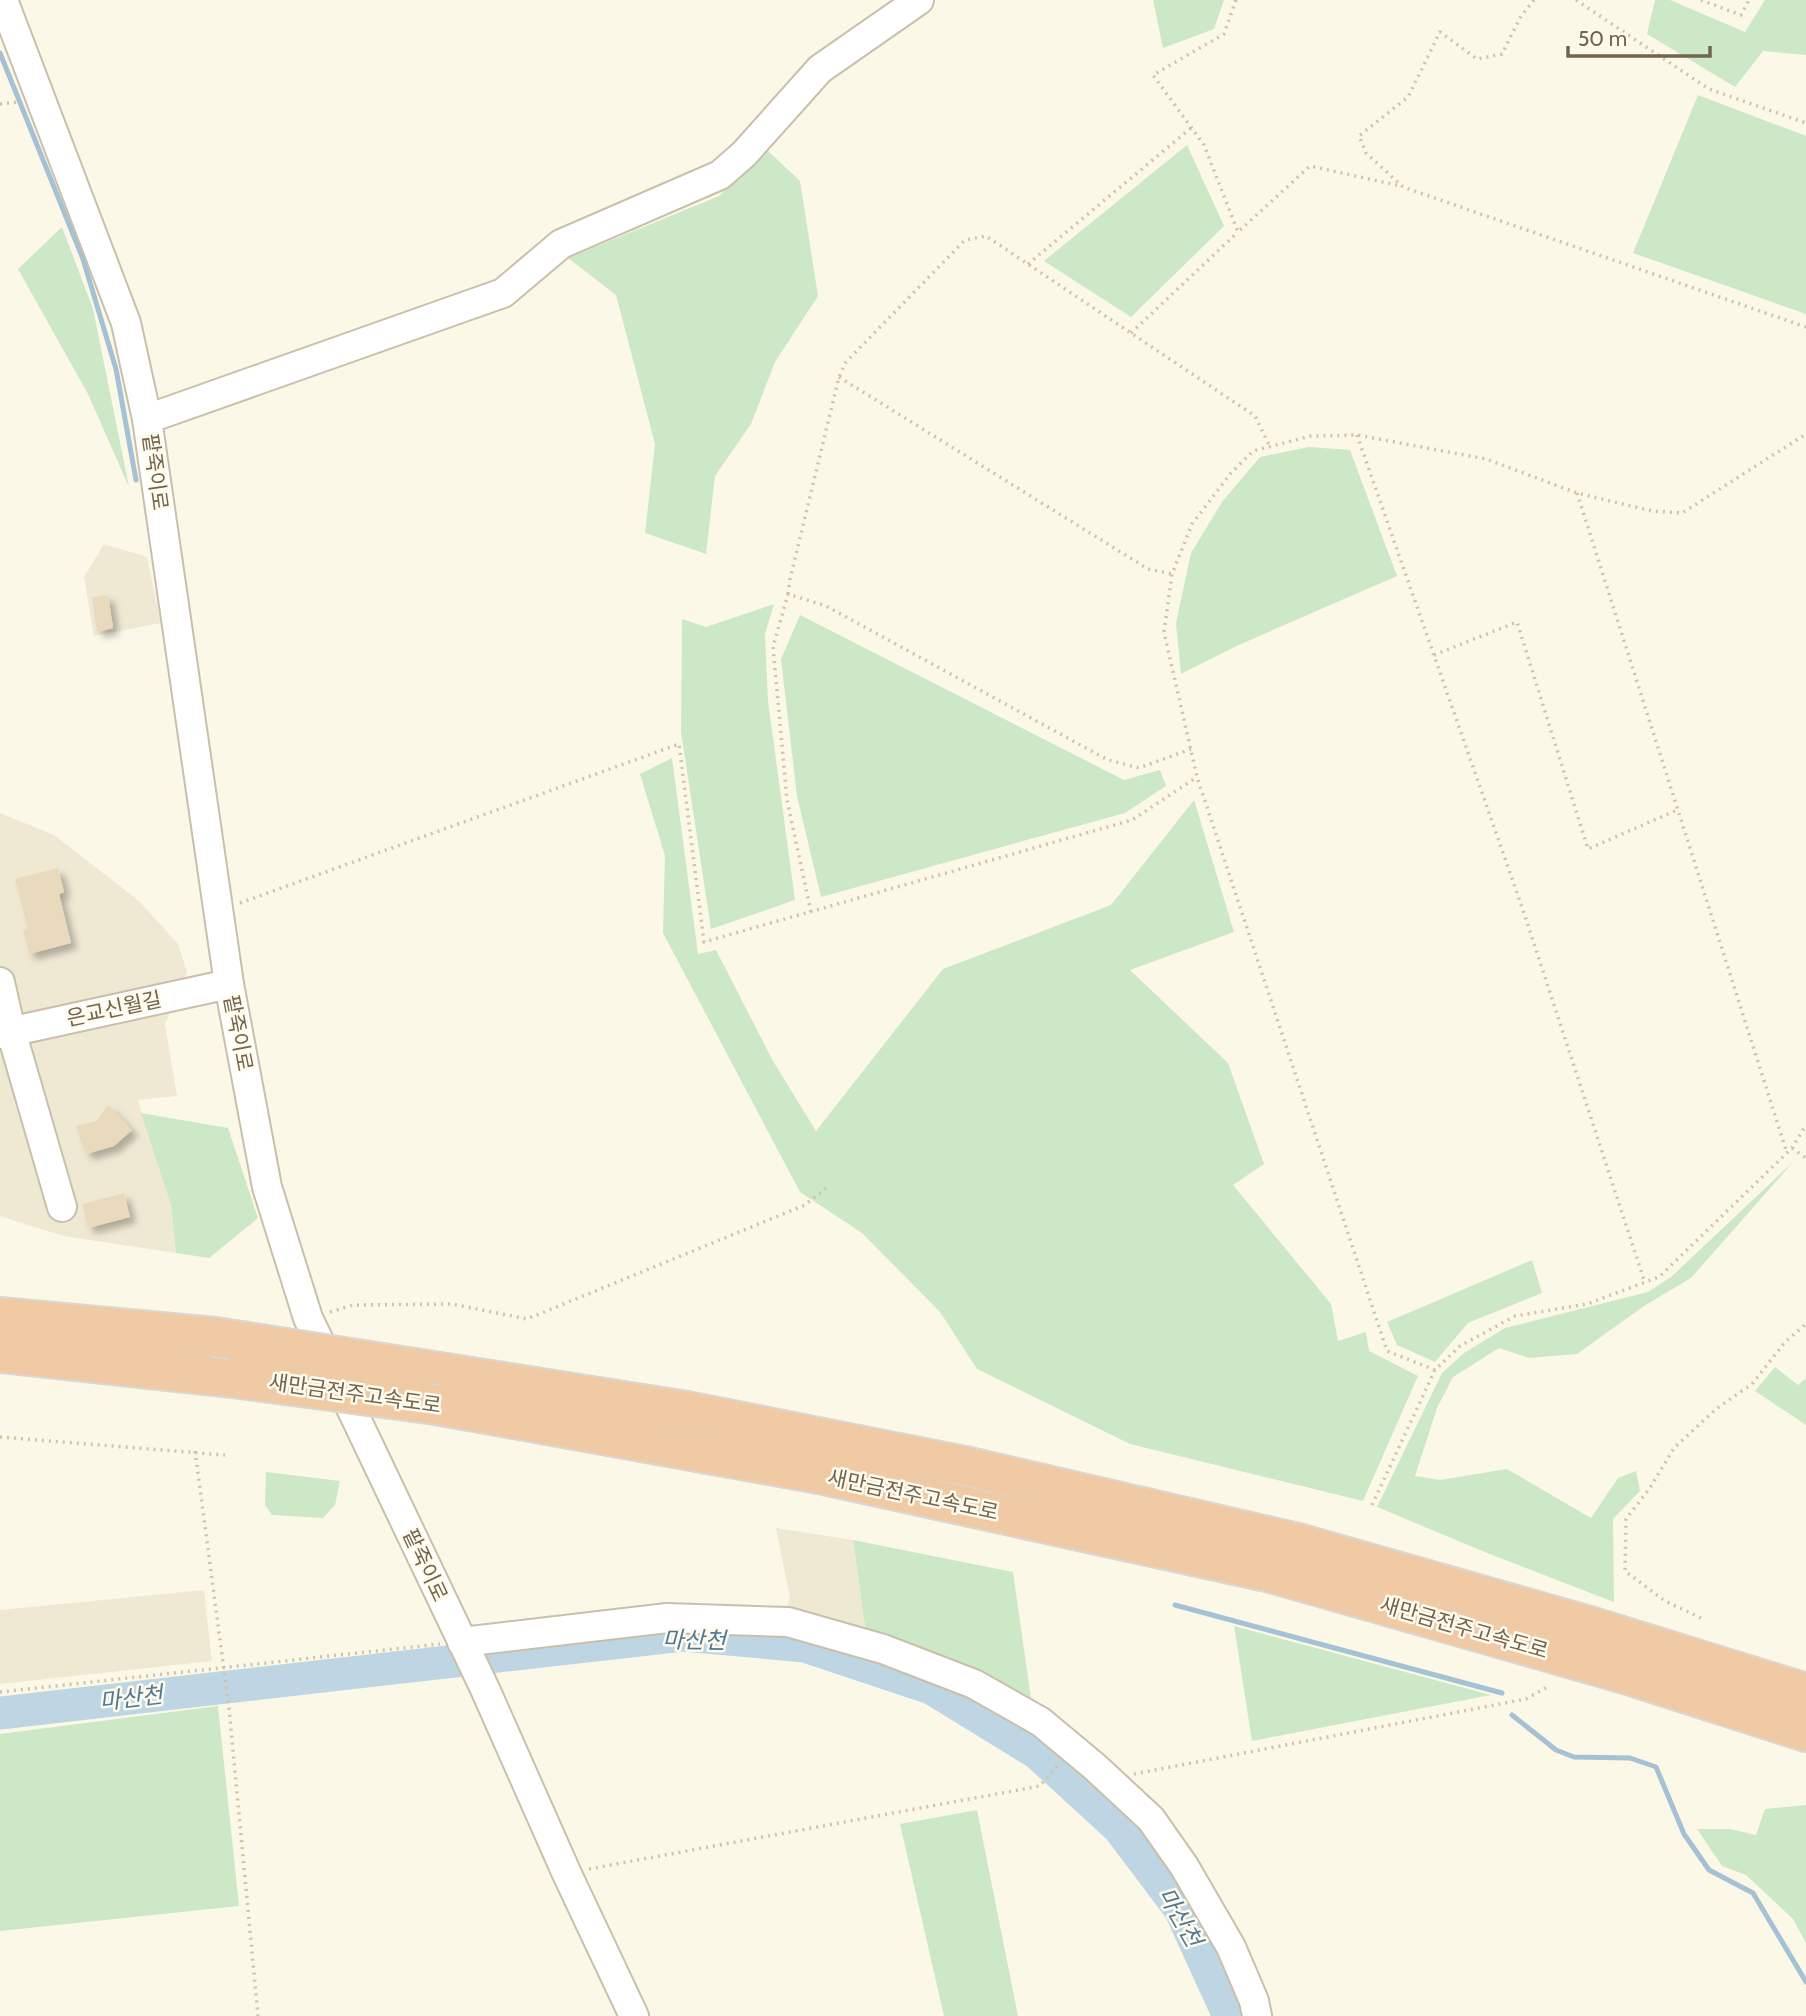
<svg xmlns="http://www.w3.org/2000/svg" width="1806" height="2016" font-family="Cabin,'Noto Sans KR',sans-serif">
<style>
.residential{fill:#efe9d4}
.green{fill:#cde8c7}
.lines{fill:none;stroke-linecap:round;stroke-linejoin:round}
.stream{stroke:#a5c1d4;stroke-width:5}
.river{stroke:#bed5e3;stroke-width:33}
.building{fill:#e9d9bd;filter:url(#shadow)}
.minor-casing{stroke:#c9c0ac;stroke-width:32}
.highway-casing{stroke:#dbd7d1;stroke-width:42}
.path{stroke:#d3c2a5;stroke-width:3.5;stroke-dasharray:2 5;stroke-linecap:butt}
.minor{stroke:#fff;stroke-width:28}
.highway{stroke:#f0caa4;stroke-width:38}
.highway-bridge-casing{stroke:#dbd7d1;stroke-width:42;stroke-linecap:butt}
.highway-bridge{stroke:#f0caa4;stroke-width:38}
.labels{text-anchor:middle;stroke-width:5;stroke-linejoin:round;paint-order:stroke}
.street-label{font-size:21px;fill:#73644e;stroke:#fefbee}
.water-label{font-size:23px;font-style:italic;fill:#507892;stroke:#fefbee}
</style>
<defs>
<filter id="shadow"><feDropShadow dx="6" dy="6" stdDeviation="3.5" flood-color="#0004"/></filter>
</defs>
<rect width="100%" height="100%" fill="#fbf8e8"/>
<g class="residential">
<path d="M104 544 147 557 161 623 94 636 84 577Z"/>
<path d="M0 813 54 835 139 901 178 944 187 972 165 1024 177 1096 138 1100 171 1205 176 1253 63 1236 0 1216Z"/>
<path d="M776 1528 853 1540 866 1634 784 1613 790 1598Z"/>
<path d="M204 1590 212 1661 0 1684V1610Z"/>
</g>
<g class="green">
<path d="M1153 0H1224L1214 29 1163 48Z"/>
<path d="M1655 0H1670L1745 32 1765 0H1806V55L1763 51 1735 87 1647 34Z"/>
<path d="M1698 95 1806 136V314L1633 253Z"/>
<path d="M1187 145 1224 226 1131 317 1044 261Z"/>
<path d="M767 150 800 181 818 296 775 362 751 424 715 476 706 554 645 533 655 444 616 295 568 258 719 196Z"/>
<path d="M62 227 93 309 129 487 88 394 18 269Z"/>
<path d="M1309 447 1350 450 1397 576 1241 644 1181 674 1176 623 1191 553 1222 502 1260 457Z"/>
<path d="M774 604 765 634 768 701 795 900 711 929 681 732 682 619 706 627Z"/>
<path d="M800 615 1124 780 1160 770 1166 786 1125 813 821 897 797 796 781 659Z"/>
<path d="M672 758 698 954 716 950 773 1061 816 1131 943 969 1111 905 1194 800 1234 932 1130 970 1228 1063 1264 1164 1233 1185 1331 1304 1338 1341 1366 1332 1369 1351 1418 1376 1363 1501 1130 1444 977 1369 940 1312 862 1233 800 1192 663 933 665 856 640 774Z"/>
<path d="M141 1113 228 1128 258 1218 209 1258 176 1253 171 1205Z"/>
<path d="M1794 1161 1691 1278 1644 1306 1577 1354 1529 1358 1499 1348 1453 1377 1437 1408 1415 1476 1440 1480 1507 1469 1591 1518 1618 1478 1636 1471 1640 1491 1613 1519 1614 1602 1487 1553 1377 1507 1442 1373 1464 1353 1505 1328 1648 1292 1671 1277Z"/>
<path d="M1532 1260 1542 1293 1468 1323 1435 1362 1397 1345 1387 1322Z"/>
<path d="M1775 1367 1798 1385 1806 1378V1425L1755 1391Z"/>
<path d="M266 1472 340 1481 335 1505 323 1518 272 1515 265 1505Z"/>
<path d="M853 1540 1013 1572 1031 1699 960 1667 866 1634Z"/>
<path d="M1234 1626 1491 1695 1252 1741Z"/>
<path d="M218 1706 239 1906 0 1931V1734Z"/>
<path d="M1806 1805V1943L1793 1919 1746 1875 1722 1866 1697 1829H1730L1756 1835 1765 1809Z"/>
<path d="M977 1810 1018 2016H944L900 1824Z"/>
</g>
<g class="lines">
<g class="stream">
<path d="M0 53 83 259 116 369 136 480"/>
<path d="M1175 1605 1502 1693"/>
<path d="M1512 1715 1556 1750 1574 1757 1630 1758 1656 1767 1684 1834 1709 1870 1753 1893 1806 1982"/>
</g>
<path class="river" d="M0 1713 683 1635 805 1646 931 1688 1037 1753 1119 1828 1180 1909 1229 2016"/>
</g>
<g class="building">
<path d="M108 595 113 628 97 632 92 597Z"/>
<path d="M58 868 64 892 59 894 71 943 29 954 23 930 28 928 15 879Z"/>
<path d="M108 1105 132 1130 114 1146 86 1154 76 1126 97 1121Z"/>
<path d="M124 1193 130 1217 88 1228 82 1204Z"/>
</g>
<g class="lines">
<defs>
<g id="minor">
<path d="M3 0 126 323 147 419 229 984 267 1187 308 1318 485 1689 567 1874 634 2016"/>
<path d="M147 419 503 293 561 244 720 175 744 154 820 69 919 0"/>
<path d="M0 982 11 1031 62 1207"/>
<path d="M0 1034 229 984"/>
<path d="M462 1642 667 1618 788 1622 883 1649 974 1684 1041 1722 1095 1767 1151 1819 1184 1866 1231 1947 1254 2001 1257 2016"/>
</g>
<g id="highway">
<path d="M0 1317 215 1337"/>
<path d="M0 1353 233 1378"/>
<path d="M421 1369 687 1411 965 1466 1298 1543 1593 1627 1806 1693"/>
<path d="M436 1405 819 1474 1271 1573 1625 1674 1806 1732"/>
</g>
</defs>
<use href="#minor" class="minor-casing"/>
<use href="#highway" class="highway-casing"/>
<g class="path">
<path d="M1236 0 1224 34 1153 75 1204 145 1238 232 1310 166 1401 186"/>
<path d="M1534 0 1521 16 1502 54 1477 59 1440 32 1408 97 1359 136 1366 153 1403 187 1806 327"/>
<path d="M1576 0 1709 89 1806 123"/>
<path d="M1701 0 1741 15 1749 0"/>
<path d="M0 104 19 102"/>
<path d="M1028 264 1191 128"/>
<path d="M1131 333 1238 232"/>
<path d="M839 377 1148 569 1172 574"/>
<path d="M1357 435 1523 910 1645 1283"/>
<path d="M1577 493 1787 1153"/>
<path d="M788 594 790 579 839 377 846 362 965 240 986 236 1255 416 1270 447"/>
<path d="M1434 655 1517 622 1588 849 1677 810"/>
<path d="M240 903 679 744 704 942 1132 820 1197 777"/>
<path d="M811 912 787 800 773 647 788 594 826 606 1108 760 1139 768 1191 749"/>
<path d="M1792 1148 1806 1158"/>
<path d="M330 1312 353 1305 452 1304 527 1319 805 1205 826 1188"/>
<path d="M1435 1370 1387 1351 1197 777 1164 632 1172 574 1192 524 1231 473 1253 451 1311 436 1357 435 1486 459 1577 493 1652 511 1682 513 1806 434"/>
<path d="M0 1437 225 1455"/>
<path d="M195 1451 229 1708 258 2016"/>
<path d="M1372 1505 1435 1370 1460 1346 1515 1316 1587 1304 1659 1277 1792 1148 1806 1125"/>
<path d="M1701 1618 1665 1601 1625 1571 1626 1519 1650 1488 1674 1448 1716 1409 1752 1384 1785 1342 1806 1324"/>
<path d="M0 1692 440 1644"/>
<path d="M1134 1774 1526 1699 1549 1686"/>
<path d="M589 1869 1040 1786 1058 1765"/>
</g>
<use href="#minor" class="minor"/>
<use href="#highway" class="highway"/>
<defs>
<g id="highway-bridge">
<path d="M215 1337 421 1369"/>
<path d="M233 1378 436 1405"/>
</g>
</defs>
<use href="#highway-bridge" class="highway-bridge-casing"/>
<use href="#highway-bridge" class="highway-bridge"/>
</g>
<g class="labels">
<g class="street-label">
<text transform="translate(155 472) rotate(82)" y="7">팥죽이로</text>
<text transform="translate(114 1009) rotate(-12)" y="7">은교신월길</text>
<text transform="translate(238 1033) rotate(79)" y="7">팥죽이로</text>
<text transform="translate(355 1394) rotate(8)" y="7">새만금전주고속도로</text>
<text transform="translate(913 1495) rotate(12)" y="7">새만금전주고속도로</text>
<text transform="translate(425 1565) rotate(65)" y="7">팥죽이로</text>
<text transform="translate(1464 1628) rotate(16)" y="7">새만금전주고속도로</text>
</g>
<g class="water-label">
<text transform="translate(694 1640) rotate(1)" y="8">마산천</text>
<text transform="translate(131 1698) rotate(-7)" y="8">마산천</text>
<text transform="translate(1180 1917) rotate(60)" y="8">마산천</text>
</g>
</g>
<path d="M1568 46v10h142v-10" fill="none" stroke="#73644e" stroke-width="3.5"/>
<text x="1578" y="46" font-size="21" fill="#73644e" stroke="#fefbee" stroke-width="5" paint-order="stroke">50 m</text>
</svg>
